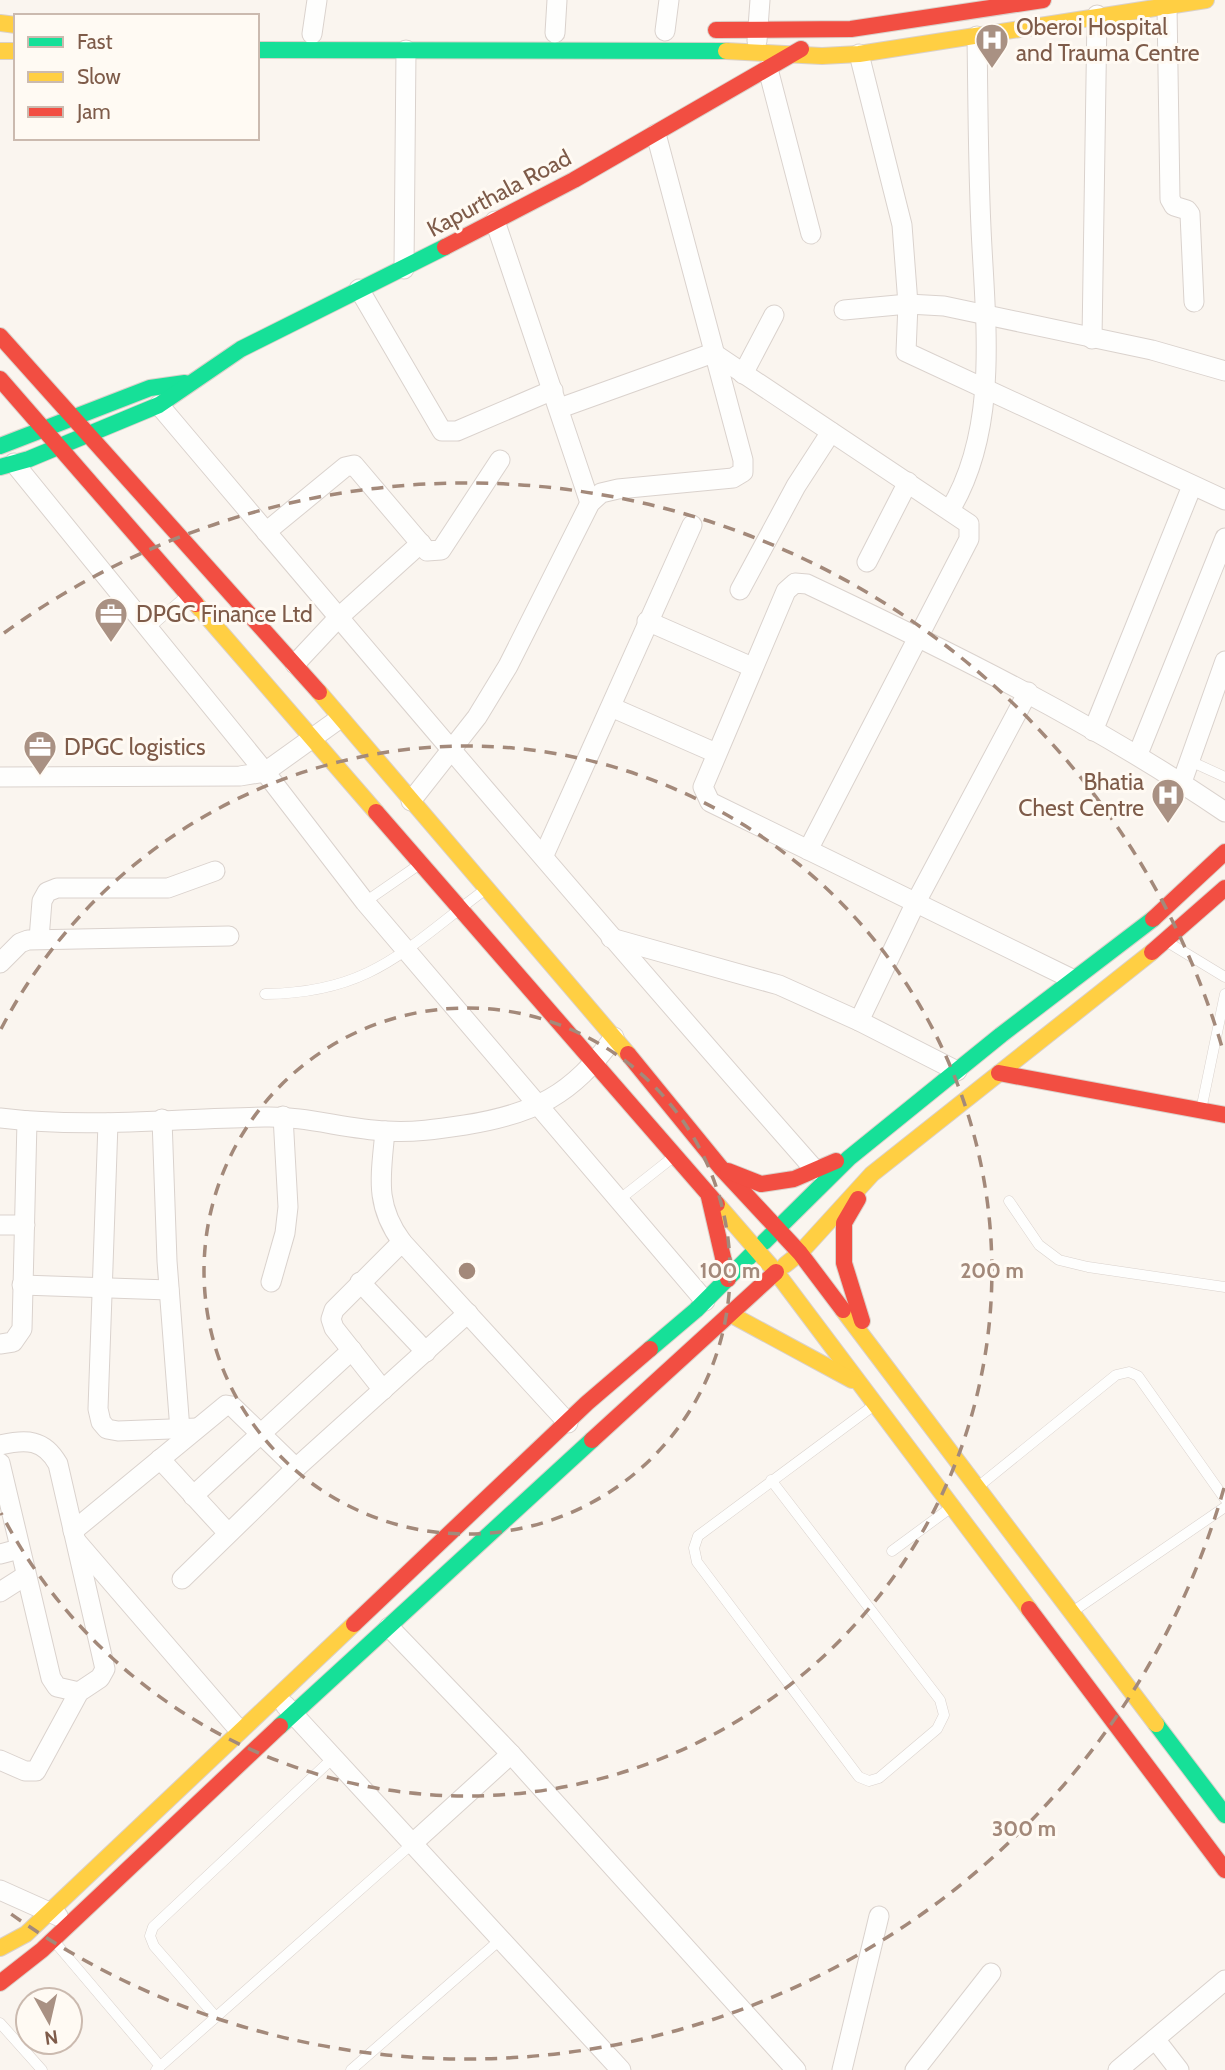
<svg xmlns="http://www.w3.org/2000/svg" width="1225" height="2070" font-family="Cabin,sans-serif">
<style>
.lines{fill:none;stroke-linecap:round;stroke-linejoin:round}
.lane-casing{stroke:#dad2cd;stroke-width:11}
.street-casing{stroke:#dad2cd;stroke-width:21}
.fast-casing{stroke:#dad1ca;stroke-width:18}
.slow-casing{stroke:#dad1ca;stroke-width:18}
.jam-casing{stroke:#dad1ca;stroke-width:18}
.lane{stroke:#fefefd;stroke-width:10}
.street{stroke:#fefefd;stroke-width:19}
.fast{stroke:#16e098;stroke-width:16}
.slow{stroke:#ffcf43;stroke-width:16}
.jam{stroke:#f24e42;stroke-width:16}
.ring{fill:none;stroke:#a3897a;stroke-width:3.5;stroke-dasharray:12 9}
.labels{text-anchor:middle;stroke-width:6;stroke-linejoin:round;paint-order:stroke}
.poi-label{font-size:23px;fill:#7e5b49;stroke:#fffaf3;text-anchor:start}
.street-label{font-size:23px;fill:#7e5b49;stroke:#fffaf3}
.centre{fill:#a3897a;stroke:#fffaf3;stroke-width:3.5}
.ring-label{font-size:21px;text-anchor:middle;font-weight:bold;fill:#a3897a;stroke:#fffaf3;stroke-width:6;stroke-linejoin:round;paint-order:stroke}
</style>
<rect width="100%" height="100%" fill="#faf5ef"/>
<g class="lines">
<defs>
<g id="lane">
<path d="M148 629 185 597"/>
<path d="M1190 761 1225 777"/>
<path d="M365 902 420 864"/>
<path d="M1169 943 1225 977"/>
<path d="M265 994C372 993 406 948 486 889"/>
<path d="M1201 1110 1225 994"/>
<path d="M620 1199 672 1158"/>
<path d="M1009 1201 1039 1245 1059 1260 1088 1267 1225 1287"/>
<path d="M771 1480 940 1700 944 1715 937 1729 879 1778 869 1781 859 1777 697 1562 694 1548 698 1536 873 1406"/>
<path d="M979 1486 1116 1375 1129 1372 1138 1376 1225 1499"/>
<path d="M892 1551 949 1509"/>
<path d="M1075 1610 1225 1507"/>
<path d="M54 1941 160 2066"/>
<path d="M216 2017 154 1946 150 1936 153 1927 333 1758"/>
<path d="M0 2023 42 2070"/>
<path d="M156 2070 413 1843"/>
<path d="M351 2070 501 1939"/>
</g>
<g id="street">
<path d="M1167 6 1170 199 1174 206 1187 210 1190 214 1194 302"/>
<path d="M665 31 669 0"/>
<path d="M555 33 557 0"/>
<path d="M312 34 317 0"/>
<path d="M757 41 760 0"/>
<path d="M859 54 902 225 908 304 906 352 1225 500"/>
<path d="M768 69 811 234"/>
<path d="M495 221 590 503"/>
<path d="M404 269 406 50"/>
<path d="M359 289 442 431H457L553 390"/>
<path d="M844 310 908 304 944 306 1152 350 1225 371"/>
<path d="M1092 339 1097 15"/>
<path d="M743 374 774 315"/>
<path d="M159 405C376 662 593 918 815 1170"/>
<path d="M560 408 713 353 969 524V539L808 850"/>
<path d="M14 463 265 772 365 902 705 1301"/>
<path d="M950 510C1000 427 985 320 981 228 978 164 978 100 977 36"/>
<path d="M266 532 345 467 354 465 427 551 441 550 500 460"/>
<path d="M867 562 908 482"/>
<path d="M740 590 796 486 831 432"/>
<path d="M647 621 752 667"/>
<path d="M295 664 339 617 421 543"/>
<path d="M611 707 716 753"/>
<path d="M1093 731 1192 486"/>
<path d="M1138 754 1225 538"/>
<path d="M0 777 240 776 265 772 339 719"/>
<path d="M1182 782 1225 661"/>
<path d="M411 801 477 717 508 666 590 503 601 493 618 489 733 478 743 472V460L656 134"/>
<path d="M544 855 692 525"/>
<path d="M611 938 779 985 859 1021 957 1071"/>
<path d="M39 939 42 901 47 892 57 888H168L215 871"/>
<path d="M0 963 20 943 28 940 229 936"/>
<path d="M1072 979 710 802 703 787 786 591 795 583 807 584C951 652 1093 722 1225 812"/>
<path d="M859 1021 916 902 1028 692"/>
<path d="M0 1118C88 1129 177 1118 265 1117 306 1116 345 1129 386 1131 412 1133 439 1129 465 1125 534 1114 573 1095 614 1037"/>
<path d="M162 1119 167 1261 180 1430"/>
<path d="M108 1123 98 1409 101 1422 107 1429 118 1431 197 1428"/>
<path d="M385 1131C381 1176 374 1204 402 1242"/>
<path d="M0 1225H25"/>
<path d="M271 1282 285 1233 288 1207 283 1116"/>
<path d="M360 1282 426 1352"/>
<path d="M22 1285 169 1290"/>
<path d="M0 1344 13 1342 22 1329 27 1121"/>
<path d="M383 1390 334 1328 331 1319 334 1310 402 1242 568 1423"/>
<path d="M0 1445C26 1439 44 1439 58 1464L105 1669 100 1678 79 1692 36 1771H25L0 1760"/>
<path d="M160 1459 227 1532"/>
<path d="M0 1463 51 1678 57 1687 79 1692"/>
<path d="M193 1496 352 1350"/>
<path d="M73 1531 226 1405 232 1406 296 1468"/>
<path d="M77 1542 239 1730"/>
<path d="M0 1554 19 1549"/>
<path d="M182 1579 296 1468 468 1313"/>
<path d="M0 1592 25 1576"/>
<path d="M389 1627 511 1754 796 2070"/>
<path d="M285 1705 621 2070"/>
<path d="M413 1843 511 1754"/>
<path d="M0 1890 58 1916"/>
<path d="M1155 2039 1179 2070"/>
<path d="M842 2070 879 1916"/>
<path d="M915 2070 991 1973"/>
<path d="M1118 2070 1225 1980"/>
</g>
<g id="fast">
<path d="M257 50 726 51"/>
<path d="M0 446 150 388 185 383"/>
<path d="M0 467 29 459 159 405 241 349 445 247"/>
<path d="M764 1242 849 1158 1001 1035 1153 919"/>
<path d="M650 1349 696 1310 757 1249"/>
<path d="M1156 1724 1225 1815"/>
<path d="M280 1726 592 1440"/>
</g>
<g id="slow">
<path d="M0 23 16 25"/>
<path d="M0 51H16"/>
<path d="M726 51 822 56 859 54 1206 0"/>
<path d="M196 604 376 812"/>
<path d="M319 692 628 1054"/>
<path d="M717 1204 776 1272 1029 1609"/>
<path d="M785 1265 800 1253 872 1174 1152 952"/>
<path d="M843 1310 1156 1724"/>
<path d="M730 1314 852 1380"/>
<path d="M0 1948 26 1934 354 1624"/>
</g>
<g id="jam">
<path d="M716 30 851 29 1043 0"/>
<path d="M445 247 574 180 801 49"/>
<path d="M0 336 319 692"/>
<path d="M0 379 196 604"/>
<path d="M376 812 717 1204"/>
<path d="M1153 919 1225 852"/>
<path d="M1152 952 1225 888"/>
<path d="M628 1054 721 1168 800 1253 843 1310"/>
<path d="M999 1073 1225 1115"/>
<path d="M728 1171 761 1184 794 1179 836 1161"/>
<path d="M709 1197 728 1279"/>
<path d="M858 1199 844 1223V1263L862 1321"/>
<path d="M592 1440 776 1272"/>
<path d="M1029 1609 1225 1870"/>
<path d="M354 1624 587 1403 650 1349"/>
<path d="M0 1983 42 1950 280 1726"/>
</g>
</defs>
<use href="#lane" class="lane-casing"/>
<use href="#street" class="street-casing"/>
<use href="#fast" class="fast-casing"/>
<use href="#slow" class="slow-casing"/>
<use href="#jam" class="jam-casing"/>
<use href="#lane" class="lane"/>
<use href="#street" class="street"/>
<use href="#fast" class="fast"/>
<use href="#slow" class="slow"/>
<use href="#jam" class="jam"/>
</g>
<g class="ring">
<circle cx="467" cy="1271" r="263"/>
<path d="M1 1029A525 525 0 1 1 1 1513"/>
<path d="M1224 1488A788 788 0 0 1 4 1909M4 633A788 788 0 0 1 1224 1054"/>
</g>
<defs>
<symbol id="hospital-pin" viewBox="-11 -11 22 30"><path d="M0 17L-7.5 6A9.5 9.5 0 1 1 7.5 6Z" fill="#a99183" stroke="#fffaf3"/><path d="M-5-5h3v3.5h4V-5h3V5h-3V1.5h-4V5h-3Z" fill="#fff"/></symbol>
<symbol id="office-pin" viewBox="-11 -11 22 30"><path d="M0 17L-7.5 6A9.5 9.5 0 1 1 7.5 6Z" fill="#a99183" stroke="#fffaf3"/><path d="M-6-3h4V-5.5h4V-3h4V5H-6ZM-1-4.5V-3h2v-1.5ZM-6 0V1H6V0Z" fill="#fff"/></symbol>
</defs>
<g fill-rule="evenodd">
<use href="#hospital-pin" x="973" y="21" width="38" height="52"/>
<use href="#office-pin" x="92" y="595" width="38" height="52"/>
<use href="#office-pin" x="21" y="728" width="38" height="52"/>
<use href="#hospital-pin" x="1149" y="776" width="38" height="52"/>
</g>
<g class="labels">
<g class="poi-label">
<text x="1016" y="35">Oberoi Hospital<tspan x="1016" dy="26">and Trauma Centre</tspan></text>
<text x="136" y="622">DPGC Finance Ltd</text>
<text x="64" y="755">DPGC logistics</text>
<text x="1144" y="790" text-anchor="end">Bhatia<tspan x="1144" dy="26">Chest Centre</tspan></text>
</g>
<g class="street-label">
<text transform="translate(499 193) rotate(-28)" y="8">Kapurthala Road</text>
</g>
</g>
<circle cx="467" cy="1271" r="10" class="centre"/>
<g class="ring-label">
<text x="730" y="1278">100 m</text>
<text x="992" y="1278">200 m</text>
<text x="1024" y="1836">300 m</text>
</g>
<rect x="14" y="14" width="245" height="126" fill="#fffaf3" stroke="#cbbaaf" stroke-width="2"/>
<rect x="28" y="37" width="35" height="10" fill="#16e098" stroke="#cbbaaf" stroke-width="2"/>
<text x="77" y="49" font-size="21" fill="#7e5b49">Fast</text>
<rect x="28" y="72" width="35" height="10" fill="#ffcf43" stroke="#cbbaaf" stroke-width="2"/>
<text x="77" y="84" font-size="21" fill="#7e5b49">Slow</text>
<rect x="28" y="107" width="35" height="10" fill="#f24e42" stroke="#cbbaaf" stroke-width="2"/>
<text x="77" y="119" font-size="21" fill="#7e5b49">Jam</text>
<g transform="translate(49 2021) rotate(172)"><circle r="33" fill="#fffaf3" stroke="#cbbaaf" stroke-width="2"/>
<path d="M0-5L12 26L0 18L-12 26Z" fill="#a99183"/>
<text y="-10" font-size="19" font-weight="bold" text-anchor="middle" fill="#7e5b49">N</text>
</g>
</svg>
